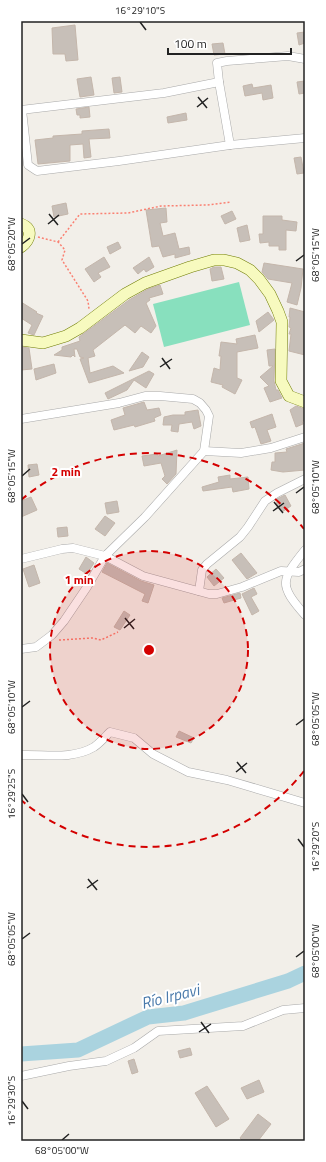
<svg xmlns="http://www.w3.org/2000/svg" width="326" height="1162" font-family="'Titillium Web',sans-serif">
<style>
.pitch{fill:#88e0be}
.lines{fill:none;stroke-linecap:round;stroke-linejoin:round}
.river{stroke:#aad3df;stroke-width:15}
.building{fill:#c7bfb8;stroke:#c4b6ab}
.minor-casing{stroke:#a9a9a9;stroke-width:9}
.secondary-casing{stroke:#707d05;stroke-width:12}
.path{stroke:#fa8072;stroke-width:1.5;stroke-dasharray:2 2;stroke-linecap:butt}
.minor{stroke:#fff;stroke-width:8}
.secondary{stroke:#f7fabf;stroke-width:11}
.ticks{fill:none;stroke:#222;stroke-width:1.5}
.ring{fill:none;stroke:#d40000;stroke-width:2;stroke-dasharray:7 5}
.labels{text-anchor:middle;stroke-width:4;stroke-linejoin:round;paint-order:stroke}
.water-label{font-size:16px;font-style:italic;fill:#4a7aab;stroke:#fff}
.centre{fill:#d40000;stroke:#fff;stroke-width:2}
.ring-label{font-size:12px;text-anchor:middle;font-weight:bold;fill:#d40000;stroke:#fff;stroke-width:4;stroke-linejoin:round;paint-order:stroke}
.neatline{fill:none;stroke:#222;stroke-width:1.5}
.ticks-label{font-size:10px;text-anchor:middle;fill:#222}
</style>
<rect width="100%" height="100%" fill="#f2efe9"/>
<path class="pitch" d="M239 282 250 325 164 347 153 304Z"/>
<g class="lines">
<path class="river" d="M21 1054 78 1050 148 1017 184 1013 288 981 305 973"/>
</g>
<g class="building">
<path d="M75 25 78 60 66 61 65 54H53L52 28Z"/>
<path d="M305 32V43L299 45 297 33Z"/>
<path d="M223 43 225 54 214 55 212 44Z"/>
<path d="M91 77 94 95 80 97 77 79Z"/>
<path d="M120 77 122 92 114 93 112 78Z"/>
<path d="M305 81V93L299 94 297 82Z"/>
<path d="M252 84 253 88 271 85 273 98 263 100 262 93 245 96 243 86Z"/>
<path d="M89 107 90 117 80 118V115H77L76 109Z"/>
<path d="M186 113 187 120 168 123 167 117Z"/>
<path d="M109 129 110 138 89 139 91 157 84 158 83 144 70 145V161L38 164 35 140 53 138V136L82 134V131Z"/>
<path d="M301 157 304 173 297 174 294 158Z"/>
<path d="M66 203 68 214 54 217 52 206Z"/>
<path d="M166 208 167 222 160 223 163 236 175 233 179 249 189 247 190 254 175 258V254L163 257 159 246 152 247 146 210Z"/>
<path d="M232 211 236 219 225 224 221 216Z"/>
<path d="M263 216H282V220L297 222 296 231 286 230V250H279V246H269V242L260 243 259 234H263Z"/>
<path d="M247 225 250 240 240 242 237 228Z"/>
<path d="M118 242 121 248 110 254 107 247Z"/>
<path d="M104 257 110 267 98 273 101 277 94 282 85 269Z"/>
<path d="M149 257 154 267 146 272 144 269 138 274 133 268Z"/>
<path d="M264 263 303 269 301 288 297 305 287 302 292 283 268 279 262 272Z"/>
<path d="M214 267H221L224 279 212 281 210 269Z"/>
<path d="M160 285 163 294 149 298 150 300 146 303 156 326 151 333 141 326 135 333 125 325 93 350 95 356 88 358 90 373 113 366 124 373 89 383 80 359 84 358 80 357 77 349H74L75 357 73 355 71 357 54 355 62 350V347L80 341 79 337 129 300 148 289Z"/>
<path d="M21 302 37 312 36 313 43 316 34 335 28 333 32 325 21 318Z"/>
<path d="M290 308 305 312V355L289 351 291 334H289L291 328 289 327 290 317H289Z"/>
<path d="M268 312 274 320 259 332 256 321Z"/>
<path d="M255 335 258 348 237 352V378L242 380 235 394 222 387 223 385 211 382 214 368 220 370 221 356H219L221 342 237 344 236 339Z"/>
<path d="M21 347 29 348 32 369 21 370Z"/>
<path d="M275 349 274 381 276 390H278L282 398 270 402 264 388 269 386 260 377 273 366H269L267 350Z"/>
<path d="M142 352 149 357 143 367 129 371Z"/>
<path d="M54 364 56 373 36 380 34 369Z"/>
<path d="M149 371 154 374 146 388 134 380 127 390 108 399 105 393Z"/>
<path d="M144 402 147 410 159 408 161 415 154 418 155 421 135 427 134 425 114 430 111 420 125 415 123 408Z"/>
<path d="M296 406 305 409V421H302L303 424 296 427 290 410Z"/>
<path d="M198 410 201 426 194 429 192 422 179 424 178 432 171 431 172 425H163L164 417 173 415H185V412Z"/>
<path d="M272 414 276 427 267 430 271 441 261 444 255 427 252 428 250 422Z"/>
<path d="M305 443V470L283 472 271 470 272 462H275V453L287 452 286 449Z"/>
<path d="M177 450 176 474 167 484 162 479 165 476 161 463 144 466 142 456 157 454 158 456Z"/>
<path d="M37 464 39 475 29 477 28 465Z"/>
<path d="M230 475V479L248 477 249 489 233 492 232 487 203 491 202 487 219 482 218 477Z"/>
<path d="M285 495 291 506 282 512 276 503 278 502 277 499Z"/>
<path d="M31 497 37 510 21 517V501Z"/>
<path d="M117 501 119 512 107 514 105 503Z"/>
<path d="M105 516 115 523 105 536 95 529Z"/>
<path d="M67 527 68 536 58 537 57 528Z"/>
<path d="M241 553 257 573 247 579 232 560Z"/>
<path d="M86 557 94 563 87 574 79 569Z"/>
<path d="M107 563 141 581 154 585 148 603 142 601 145 594 102 572Z"/>
<path d="M34 565 40 583 29 587 23 569Z"/>
<path d="M216 569 224 578 214 586 207 577Z"/>
<path d="M254 588 257 594 251 597 259 611 252 615 242 594Z"/>
<path d="M240 593 241 598 224 603 222 598Z"/>
<path d="M124 611 130 615 120 630 114 627Z"/>
<path d="M179 731 194 738 191 743 176 737Z"/>
<path d="M190 1048 192 1055 180 1058 178 1051Z"/>
<path d="M134 1059 138 1072 132 1074 128 1061Z"/>
<path d="M259 1080 264 1092 247 1099 241 1088Z"/>
<path d="M207 1086 229 1119 216 1127 195 1093Z"/>
<path d="M258 1114 271 1124 258 1141H243L240 1138Z"/>
</g>
<g class="lines">
<defs>
<g id="minor">
<path d="M305 59 288 56 227 61 217 63 219 82 230 145 305 138"/>
<path d="M21 110 164 93 219 82"/>
<path d="M21 111 22 110 28 165 37 171 119 161 230 145"/>
<path d="M21 419 119 403 145 396H160L193 399 200 403 206 410 209 416 204 451 145 517 105 556 73 548 62 549 21 559"/>
<path d="M204 451 241 453 271 448 305 437"/>
<path d="M305 550C280 581 279 585 305 615"/>
<path d="M199 591 202 570 207 564 240 537 248 527 265 501 277 493 305 479"/>
<path d="M21 649 36 647 52 635 64 621 87 587 105 556 143 576 209 594H217L242 587 281 571 299 572 305 569"/>
<path d="M21 755C45 754 72 760 94 747 100 743 105 737 110 732L134 738 153 754 188 772 227 780 305 803"/>
<path d="M21 1076 69 1066 106 1061 134 1048 158 1031 243 1026 283 1010 305 1008"/>
</g>
<g id="secondary">
<path d="M21 224C34 229 30 240 21 247"/>
<path d="M21 340 43 343 66 336 80 328 125 294 145 283 190 267 214 260H224L237 263 250 270 259 279 270 294 278 311 282 322 281 381 289 396 305 402"/>
</g>
</defs>
<use href="#minor" class="minor-casing"/>
<use href="#secondary" class="secondary-casing"/>
<g class="path">
<path d="M38 237 58 242 65 250 62 260 88 301 89 309"/>
<path d="M58 242 80 214 128 213 161 206 207 205 231 202"/>
<path d="M59 640 93 638 101 640 118 632"/>
</g>
<use href="#minor" class="minor"/>
<use href="#secondary" class="secondary"/>
</g>
<path class="ticks" d="M140 22 146 30M198 97 207 108M197 107 208 98M49 214 58 225M48 224 59 215M22 244 30 238M296 261 304 255M162 358 170 369M160 367 172 359M22 476 30 469M296 493 304 487M274 502 283 513M273 511 284 503M125 618 134 629M124 628 135 619M22 707 30 701M296 725 304 719M237 762 246 773M236 772 247 763M22 794 28 802M298 839 304 847M88 879 97 890M87 888 98 880M22 939 30 933M296 957 304 951M201 1022 209 1033M199 1032 211 1024M22 1101 28 1109M62 1140 69 1134"/>
<circle cx="149" cy="650" r="99" fill="#d40000" fill-opacity=".12"/>
<g class="ring">
<circle cx="149" cy="650" r="99"/>
<path d="M304 771A197 197 0 0 1 21 800M21 500A197 197 0 0 1 304 529"/>
</g>
<g class="labels">
<g class="water-label">
<text transform="translate(170 996) rotate(-14)" y="6">Río Irpavi</text>
</g>
</g>
<circle cx="149" cy="650" r="6" class="centre"/>
<g class="ring-label">
<text x="66" y="476">2 min</text>
<text x="79" y="584">1 min</text>
</g>
<rect width="326" height="1162" fill="none" stroke="#ffffff" stroke-width="44"/>
<path d="M168 48v6h123v-6" fill="none" stroke="#222222" stroke-width="2"/>
<text x="174" y="48" font-size="12" fill="#222222" stroke="#ffffff" stroke-width="3" paint-order="stroke">100 m</text>
<rect x="22" y="22" width="282" height="1118" class="neatline"/>
<g class="ticks-label">
<text x="140" y="14">16°29'10"S</text>
<text transform="translate(11 244) rotate(-90)" y="4">68°05'20"W</text>
<text transform="translate(315 255) rotate(-90)" y="4">68°05'15"W</text>
<text transform="translate(11 476) rotate(-90)" y="4">68°05'15"W</text>
<text transform="translate(315 487) rotate(-90)" y="4">68°05'10"W</text>
<text transform="translate(11 707) rotate(-90)" y="4">68°05'10"W</text>
<text transform="translate(315 719) rotate(-90)" y="4">68°05'05"W</text>
<text transform="translate(11 794) rotate(-90)" y="4">16°29'25"S</text>
<text transform="translate(315 847) rotate(-90)" y="4">16°29'20"S</text>
<text transform="translate(11 939) rotate(-90)" y="4">68°05'05"W</text>
<text transform="translate(315 951) rotate(-90)" y="4">68°05'00"W</text>
<text transform="translate(11 1101) rotate(-90)" y="4">16°29'30"S</text>
<text x="62" y="1154">68°05'00"W</text>
</g>
</svg>
